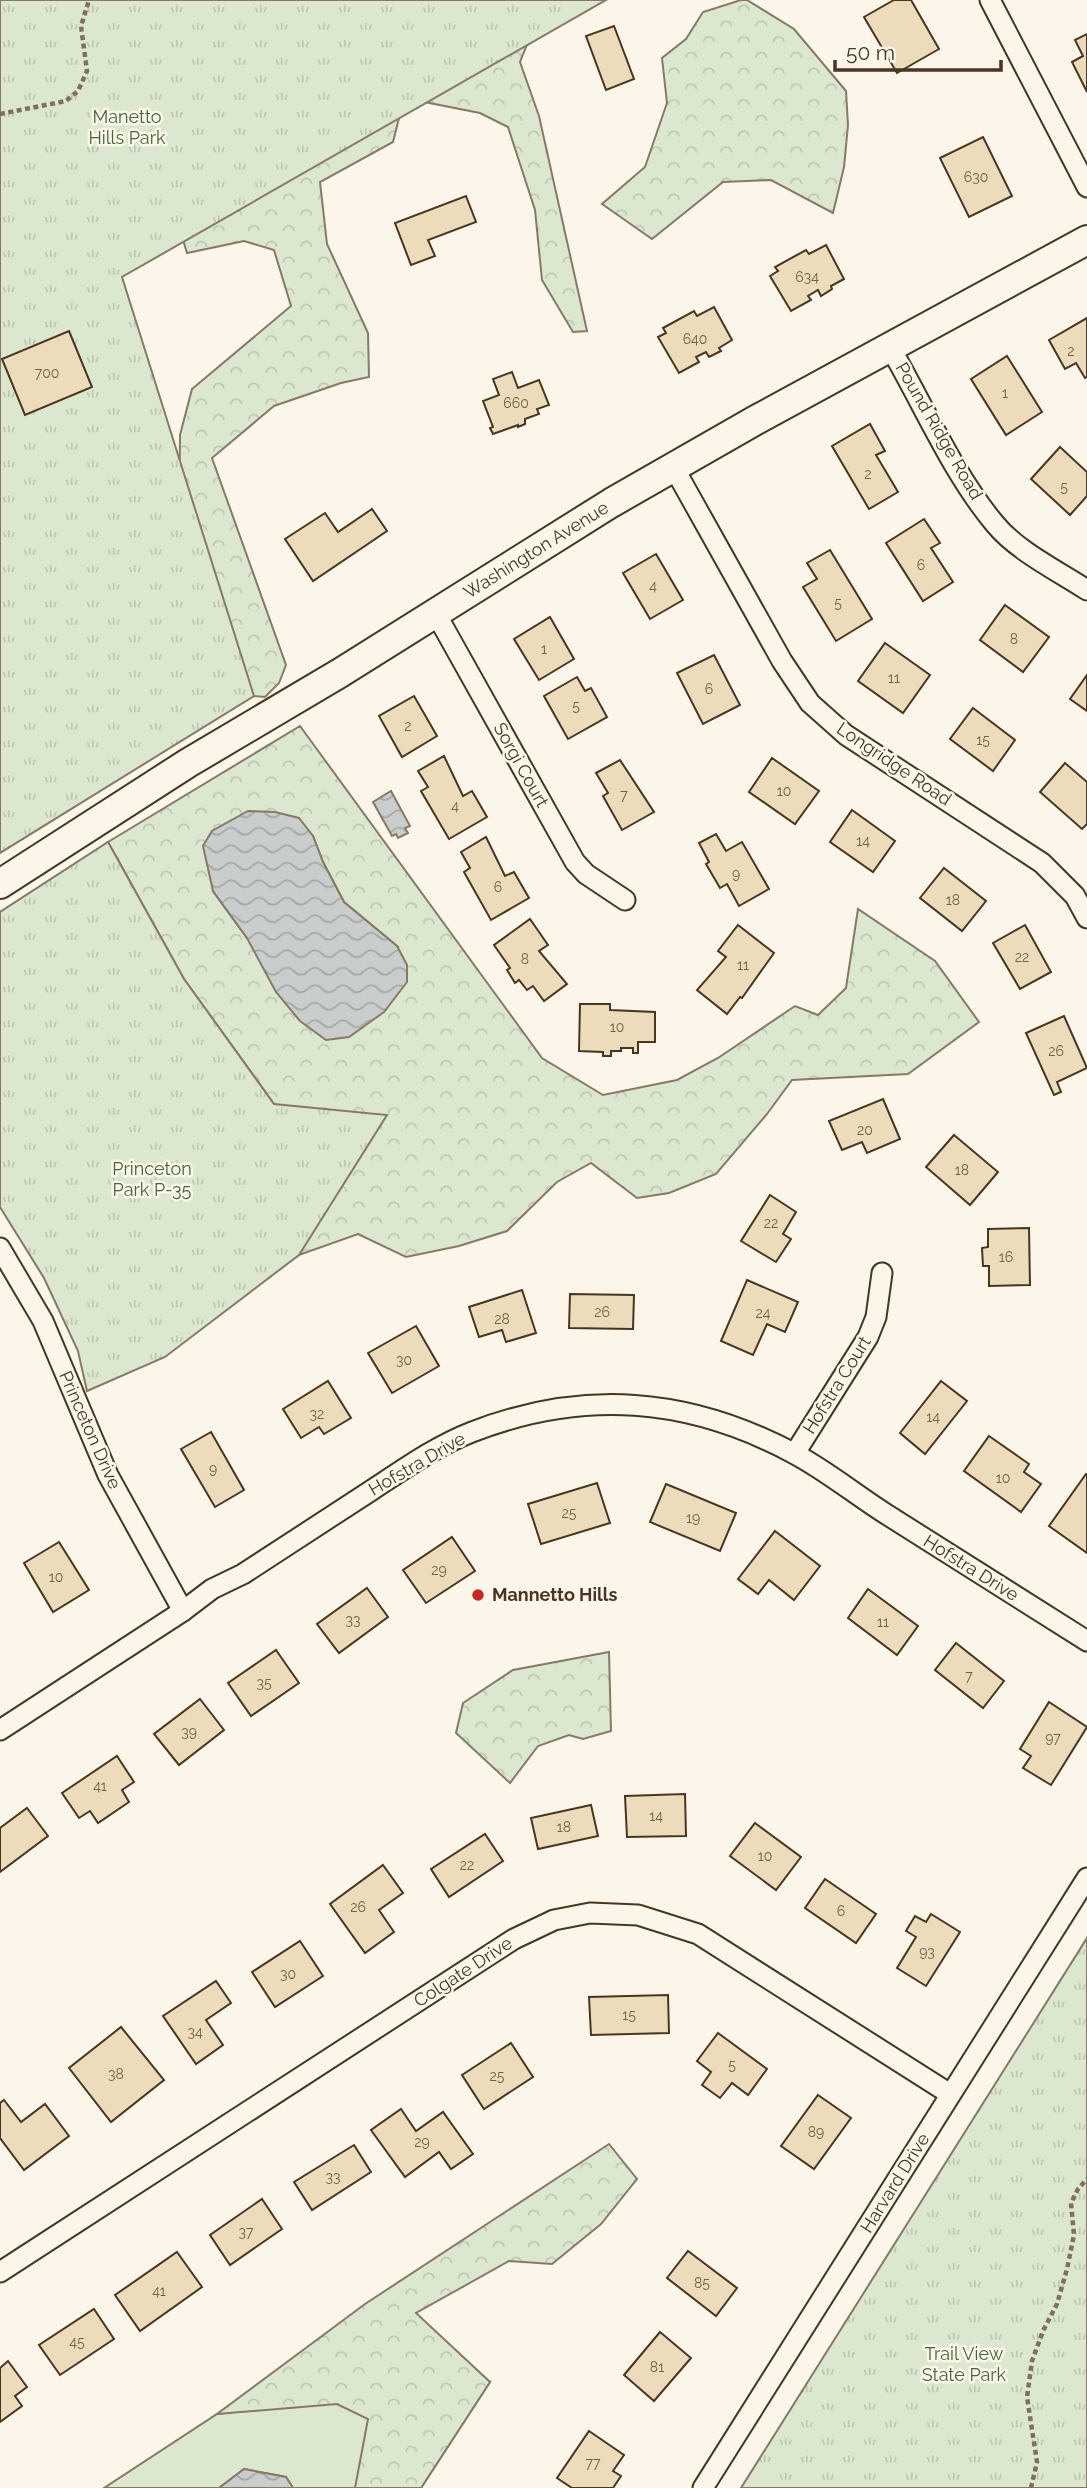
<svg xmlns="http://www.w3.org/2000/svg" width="1087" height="2488" font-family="Raleway,sans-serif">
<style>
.grass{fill:#dce7d0;stroke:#887966;stroke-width:2}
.forest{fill:url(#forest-crowns);stroke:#887966;stroke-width:2;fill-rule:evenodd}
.park{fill:url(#park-tufts);stroke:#887966;stroke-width:2}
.water{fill:url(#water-waves);stroke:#887966;stroke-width:2}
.building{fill:#ecdcbc;stroke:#4a3520;stroke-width:2}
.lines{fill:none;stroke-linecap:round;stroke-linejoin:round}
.minor-casing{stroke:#4a3520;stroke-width:23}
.secondary-casing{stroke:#4a3520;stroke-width:32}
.path{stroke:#7f6f5c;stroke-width:4.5;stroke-dasharray:5 3.5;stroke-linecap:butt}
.minor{stroke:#fbf6e9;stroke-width:19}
.secondary{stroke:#fbf6e9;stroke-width:28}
.poi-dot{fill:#c62828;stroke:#fbf6e9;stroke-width:2.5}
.labels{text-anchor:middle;stroke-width:5;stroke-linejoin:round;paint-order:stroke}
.number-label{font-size:14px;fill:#725f47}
.park-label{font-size:18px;fill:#436837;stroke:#fbf6e9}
.street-label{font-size:18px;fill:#4a3520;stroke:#fbf6e9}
.poi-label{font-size:18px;font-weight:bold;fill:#4a3520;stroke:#fbf6e9;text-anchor:start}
</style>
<defs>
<pattern id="forest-crowns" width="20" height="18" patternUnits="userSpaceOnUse" patternTransform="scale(1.75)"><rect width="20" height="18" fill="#dce7d0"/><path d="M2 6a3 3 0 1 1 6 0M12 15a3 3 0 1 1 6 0" fill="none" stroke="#bec7b2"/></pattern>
<pattern id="park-tufts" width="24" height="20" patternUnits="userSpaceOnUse" patternTransform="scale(1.75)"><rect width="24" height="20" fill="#dce7d0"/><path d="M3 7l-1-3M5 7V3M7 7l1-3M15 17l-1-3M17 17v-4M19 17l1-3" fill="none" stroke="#bec7b2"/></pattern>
<pattern id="water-waves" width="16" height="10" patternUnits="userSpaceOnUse" patternTransform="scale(1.75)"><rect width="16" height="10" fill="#c9cecd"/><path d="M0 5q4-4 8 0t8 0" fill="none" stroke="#a5a8a6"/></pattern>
</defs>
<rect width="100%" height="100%" fill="#fbf6e9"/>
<path class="grass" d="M490 2382 421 2488H293L286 2477 244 2469 219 2488H104L217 2414Z"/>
<g class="forest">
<path d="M0 0H545L520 62 539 116 587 331 573 332 542 280 535 210 508 127 480 113 404 98 393 142 320 182 327 244 368 333 369 377 341 383 274 406 212 458 286 665 279 683 265 697 254 696 0 513 179 525 180 435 192 389 291 306 274 250 244 241 187 253 175 213Z"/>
<path d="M741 0H747L794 29 846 91 848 125 844 167 833 213 771 180 723 182 652 239 602 204 645 167 667 103 662 58 686 39 703 12Z"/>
<path d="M300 726 542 1058 603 1095 677 1080 718 1058 795 1006 818 1015 846 988 858 909 935 961 979 1022 908 1074 792 1080 767 1114 716 1174 669 1193 637 1198 591 1163 557 1182 507 1231 459 1246 406 1257 358 1234 299 1255 363 1132 274 1104 184 979 108 842ZM313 836 323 862 344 902 397 946 247 938 213 891Z"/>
<path d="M609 1652 611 1731 583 1739 569 1735 538 1746 510 1783 456 1733 463 1703 513 1670Z"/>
<path d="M609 2144 637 2179 601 2224 552 2264 509 2261 416 2313 490 2382 421 2488H355L368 2419 337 2404 217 2414 365 2304Z"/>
</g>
<g class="park">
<path d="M0 0H606L122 277 254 696 0 853Z"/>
<path d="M108 842 184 979 274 1104 387 1115 299 1255 165 1357 87 1391 78 1351 44 1278 0 1207V912Z"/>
<path d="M1087 1938V2488H741Z"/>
</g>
<g class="water">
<path d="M391 791 410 826 405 828 408 833 398 838 396 834 392 836 373 802Z"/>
<path d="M248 811 275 812 299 818 313 836 323 862 344 902 397 946 407 965V982L384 1012 349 1037 326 1040 300 1021 276 992 247 938 213 891 203 846 212 831Z"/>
<path d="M244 2469 286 2477 293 2488H219Z"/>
</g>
<g class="building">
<path d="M894 0H911L939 49 897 73 864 17Z"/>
<path d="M614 26 634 79 606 90 586 36Z"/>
<path d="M1087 34V92L1072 62 1083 56 1075 40Z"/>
<path d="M983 137 1012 196 969 217 940 158Z"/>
<path d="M466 196 476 222 428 240 435 256 411 265 395 223Z"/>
<path d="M826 245 844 279 831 286 832 289 821 296 818 290 808 296 811 300 791 311 770 276 778 271 775 267 806 250 809 254Z"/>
<path d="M714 307 732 340 719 348 721 351 709 357 706 352 696 357 699 362 679 373 658 337 666 333 663 328 694 311 697 316Z"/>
<path d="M1087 318V377L1085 378 1076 363 1065 369 1049 340Z"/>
<path d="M69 331 92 387 25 415 2 359Z"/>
<path d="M1007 356 1042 412 1006 435 971 379Z"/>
<path d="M512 372 518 388 539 380 549 405 537 409 539 414 525 419V424L518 427V425L493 434 490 428 493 427 483 401 499 395 493 379Z"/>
<path d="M870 424 885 451 876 455 898 492 869 509 832 446Z"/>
<path d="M1060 447 1087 472V496L1070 515 1031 479Z"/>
<path d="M372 509 387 531 313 581 285 539 325 513 338 532Z"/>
<path d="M924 519 940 543 931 548 953 582 923 601 886 543Z"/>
<path d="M830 550 872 619 836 641 803 587 817 579 807 563Z"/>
<path d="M656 554 683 600 650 619 623 573Z"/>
<path d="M1005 605 1049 637 1023 672 980 640Z"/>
<path d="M550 617 574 659 539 680 514 639Z"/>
<path d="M885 643 930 675 903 713 858 681Z"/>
<path d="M714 655 740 705 703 724 677 673Z"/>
<path d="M1087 675V711L1070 699Z"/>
<path d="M577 677 585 691 591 688 607 717 568 739 544 696Z"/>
<path d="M414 696 437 736 402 757 379 716Z"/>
<path d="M973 708 1015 740 993 771 950 739Z"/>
<path d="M444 756 463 796 472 791 487 817 449 839 421 791 428 787 418 771Z"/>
<path d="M772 758 819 791 795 824 749 792Z"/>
<path d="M620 760 654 812 622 830 603 796 608 793 596 773Z"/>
<path d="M1065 763 1087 782V824L1082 829 1040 792Z"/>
<path d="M852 810 895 841 873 872 830 842Z"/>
<path d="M716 834 726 851 742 842 769 889 739 906 727 884 720 888 706 864 709 862 699 843Z"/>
<path d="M486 837 505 876 514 872 529 898 491 920 464 872 470 868 461 852Z"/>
<path d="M944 868 986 901 962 931 920 898Z"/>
<path d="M530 919 548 945 539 951 567 984 544 1001 533 986 527 990 519 980 515 983 507 970 510 968 494 945Z"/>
<path d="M738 925 774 953 742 998 740 997 727 1014 697 990 726 957 718 951Z"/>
<path d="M1025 925 1051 972 1020 989 993 943Z"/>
<path d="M580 1004H610V1010L655 1012V1042H638V1053H633V1048H621V1051H611V1056H603V1052L579 1051Z"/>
<path d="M1064 1016 1087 1068 1057 1082 1061 1092 1054 1095 1026 1033Z"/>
<path d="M883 1099 900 1139 867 1153 862 1142 842 1150 829 1121Z"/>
<path d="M954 1135 998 1172 970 1205 926 1167Z"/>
<path d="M770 1195 796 1212 783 1234 791 1239 776 1262 741 1241Z"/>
<path d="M1029 1228 1030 1285 989 1286V1266H983L982 1248 988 1247V1229Z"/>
<path d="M747 1280 798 1302 785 1332 767 1324 753 1355 721 1341Z"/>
<path d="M522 1290 536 1333 506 1342 502 1330 479 1337 469 1307Z"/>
<path d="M570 1294 634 1295 633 1329 569 1328Z"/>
<path d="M416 1326 439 1366 392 1393 368 1353Z"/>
<path d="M328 1381 351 1418 324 1434 319 1427 301 1438 283 1409Z"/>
<path d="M941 1381 967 1401 925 1454 900 1433Z"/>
<path d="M211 1432 244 1490 215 1507 181 1449Z"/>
<path d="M989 1436 1029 1464 1024 1472 1041 1484 1021 1512 964 1471Z"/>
<path d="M1086 1474H1087V1553L1049 1526Z"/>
<path d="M597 1483 610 1523 541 1544 528 1504Z"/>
<path d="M666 1484 736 1513 720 1551 650 1522Z"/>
<path d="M775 1531 820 1566 794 1600 769 1580 758 1594 738 1579Z"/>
<path d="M452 1537 475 1571 426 1603 403 1570Z"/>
<path d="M59 1542 89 1590 53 1612 24 1563Z"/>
<path d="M367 1588 388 1617 339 1653 317 1624Z"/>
<path d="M868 1589 918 1626 897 1655 848 1618Z"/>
<path d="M956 1643 1004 1681 983 1708 935 1670Z"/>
<path d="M276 1650 299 1683 251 1716 228 1683Z"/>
<path d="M200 1699 224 1730 179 1765 154 1734Z"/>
<path d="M1049 1702 1087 1727 1051 1785 1023 1768 1031 1756 1020 1749Z"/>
<path d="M117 1756 134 1782 122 1790 129 1802 98 1823 90 1811 79 1818 62 1793Z"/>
<path d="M685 1794 686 1836 627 1837 625 1796Z"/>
<path d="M591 1805 598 1836 538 1849 531 1818Z"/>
<path d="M27 1808 48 1836 0 1872V1828Z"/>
<path d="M755 1823 801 1857 776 1890 730 1856Z"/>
<path d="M485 1834 503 1861 449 1897 431 1869Z"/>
<path d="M383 1865 403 1893 379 1910 394 1932 365 1953 330 1904Z"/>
<path d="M825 1879 876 1914 856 1943 805 1908Z"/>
<path d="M931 1914 960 1932 926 1986 897 1968 916 1937 906 1931 915 1916 926 1922Z"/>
<path d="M300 1941 323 1976 275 2007 252 1972Z"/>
<path d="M216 1981 231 2003 206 2020 223 2045 196 2064 163 2016Z"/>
<path d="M668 1995 669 2033 591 2035 589 1997Z"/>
<path d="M121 2027 164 2080 111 2122 69 2068Z"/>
<path d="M718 2033 767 2069 748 2095 732 2083 720 2098 702 2085 711 2072 697 2061Z"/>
<path d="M511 2043 533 2077 484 2109 462 2075Z"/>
<path d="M818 2095 851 2118 814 2169 781 2146Z"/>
<path d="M4 2100 21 2122 45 2104 69 2136 24 2170 0 2138V2103Z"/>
<path d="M401 2109 416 2131 443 2112 473 2154 451 2169 439 2152 405 2177 371 2130Z"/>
<path d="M354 2145 371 2172 312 2210 294 2182Z"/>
<path d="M262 2199 282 2229 230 2265 210 2235Z"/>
<path d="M688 2251 737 2288 716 2316 667 2278Z"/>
<path d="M177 2252 202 2287 140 2331 115 2295Z"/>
<path d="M94 2309 114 2339 60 2375 39 2345Z"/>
<path d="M660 2332 691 2358 654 2401 624 2375Z"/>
<path d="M8 2361 27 2387 15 2396 22 2406 0 2422V2368Z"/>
<path d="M589 2431 624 2455 613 2471 621 2476 613 2488H572L557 2478Z"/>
</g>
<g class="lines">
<defs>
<g id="minor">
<path d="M990 0 1087 187"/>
<path d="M891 349C924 406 953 474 995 524 1017 551 1058 571 1087 590"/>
<path d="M674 468 782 661 810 703 846 735 1042 863 1075 896 1087 918"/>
<path d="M435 612 575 862 586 874 625 900"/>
<path d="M0 1248 43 1321 108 1475 183 1611"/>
<path d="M795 1453 868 1337 876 1317 882 1273"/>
<path d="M0 1730 183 1611 212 1589 243 1574C286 1546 329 1518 372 1490 404 1469 436 1446 472 1432 583 1389 688 1397 793 1453 824 1469 856 1495 886 1514 953 1557 1020 1599 1087 1641"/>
<path d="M0 2272 514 1939 554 1920 590 1913 638 1915 698 1934 950 2094"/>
<path d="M703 2488 1087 1878"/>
</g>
<path id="secondary" d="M0 884 188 763 340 673 611 503 756 420 1087 240"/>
</defs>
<use href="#minor" class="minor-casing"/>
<use href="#secondary" class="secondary-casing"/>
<g class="path">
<path d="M0 114 66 101 78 91 87 71 81 26 89 0"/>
<path d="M1031 2488 1037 2462 1027 2397 1032 2361 1043 2331 1057 2304 1067 2269 1074 2235 1071 2203 1078 2189 1087 2179"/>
</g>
<use href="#minor" class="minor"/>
<use href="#secondary" class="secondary"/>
</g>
<circle class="poi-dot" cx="478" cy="1595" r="7"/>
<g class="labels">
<g class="number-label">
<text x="976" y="182">630</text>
<text x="807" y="282">634</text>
<text x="695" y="344">640</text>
<text x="1071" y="356">2</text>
<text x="47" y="378">700</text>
<text x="1005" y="398">1</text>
<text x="516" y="408">660</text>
<text x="868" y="479">2</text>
<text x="1064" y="492">5</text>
<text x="921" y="570">6</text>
<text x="653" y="591">4</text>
<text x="838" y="608">5</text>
<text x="1014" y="644">8</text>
<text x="544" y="654">1</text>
<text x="894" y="683">11</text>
<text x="709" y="694">6</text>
<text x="576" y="711">5</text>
<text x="408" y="731">2</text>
<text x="983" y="745">15</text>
<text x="784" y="796">10</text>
<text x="624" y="800">7</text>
<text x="455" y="811">4</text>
<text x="863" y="846">14</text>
<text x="736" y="879">9</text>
<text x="498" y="892">6</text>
<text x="953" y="905">18</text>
<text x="1022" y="962">22</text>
<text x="525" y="964">8</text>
<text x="743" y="970">11</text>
<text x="617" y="1032">10</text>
<text x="1056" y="1056">26</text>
<text x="865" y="1135">20</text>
<text x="962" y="1175">18</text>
<text x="771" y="1228">22</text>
<text x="1006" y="1262">16</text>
<text x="602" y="1317">26</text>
<text x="763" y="1318">24</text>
<text x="502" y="1324">28</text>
<text x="404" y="1365">30</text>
<text x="317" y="1419">32</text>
<text x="933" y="1422">14</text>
<text x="213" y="1474">9</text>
<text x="1003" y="1483">10</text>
<text x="569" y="1518">25</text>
<text x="693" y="1523">19</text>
<text x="439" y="1575">29</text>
<text x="56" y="1582">10</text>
<text x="353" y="1625">33</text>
<text x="883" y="1627">11</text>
<text x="969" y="1681">7</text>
<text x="264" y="1688">35</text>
<text x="189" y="1737">39</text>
<text x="1053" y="1743">97</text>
<text x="100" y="1791">41</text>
<text x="656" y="1821">14</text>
<text x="564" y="1832">18</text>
<text x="765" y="1861">10</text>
<text x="467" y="1870">22</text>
<text x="358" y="1912">26</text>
<text x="841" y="1916">6</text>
<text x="927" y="1957">93</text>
<text x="288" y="1979">30</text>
<text x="629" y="2020">15</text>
<text x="195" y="2037">34</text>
<text x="732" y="2070">5</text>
<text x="116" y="2079">38</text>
<text x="497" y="2081">25</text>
<text x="816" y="2137">89</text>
<text x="422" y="2147">29</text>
<text x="333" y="2182">33</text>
<text x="246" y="2237">37</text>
<text x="702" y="2288">85</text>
<text x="159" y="2296">41</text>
<text x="77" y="2347">45</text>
<text x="657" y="2372">81</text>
<text x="593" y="2468">77</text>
</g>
<g class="park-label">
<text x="127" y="123">Manetto<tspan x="127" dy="21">Hills Park</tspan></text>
<text x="152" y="1175">Princeton<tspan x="152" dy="21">Park P-35</tspan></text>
<text x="964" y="2360">Trail View<tspan x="964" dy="21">State Park</tspan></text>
</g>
<g class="street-label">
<text transform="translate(939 431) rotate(60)" y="6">Pound Ridge Road</text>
<text transform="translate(536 550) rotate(-32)" y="6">Washington Avenue</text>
<text transform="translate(894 764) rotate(34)" y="6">Longridge Road</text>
<text transform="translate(521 765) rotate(61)" y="6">Sorgi Court</text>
<text transform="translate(837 1385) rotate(-58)" y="6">Hofstra Court</text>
<text transform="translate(90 1430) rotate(66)" y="6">Princeton Drive</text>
<text transform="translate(417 1464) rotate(-30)" y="6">Hofstra Drive</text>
<text transform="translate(971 1568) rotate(32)" y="6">Hofstra Drive</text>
<text transform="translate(463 1972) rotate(-33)" y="6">Colgate Drive</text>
<text transform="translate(895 2183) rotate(-58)" y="6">Harvard Drive</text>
</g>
<g class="poi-label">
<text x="492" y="1601">Mannetto Hills</text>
</g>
</g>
<path d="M835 60v10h166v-10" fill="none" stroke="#4a3520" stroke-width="3.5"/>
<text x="846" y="60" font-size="21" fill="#4a3520" stroke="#fbf6e9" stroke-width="5" paint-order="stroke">50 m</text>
</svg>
